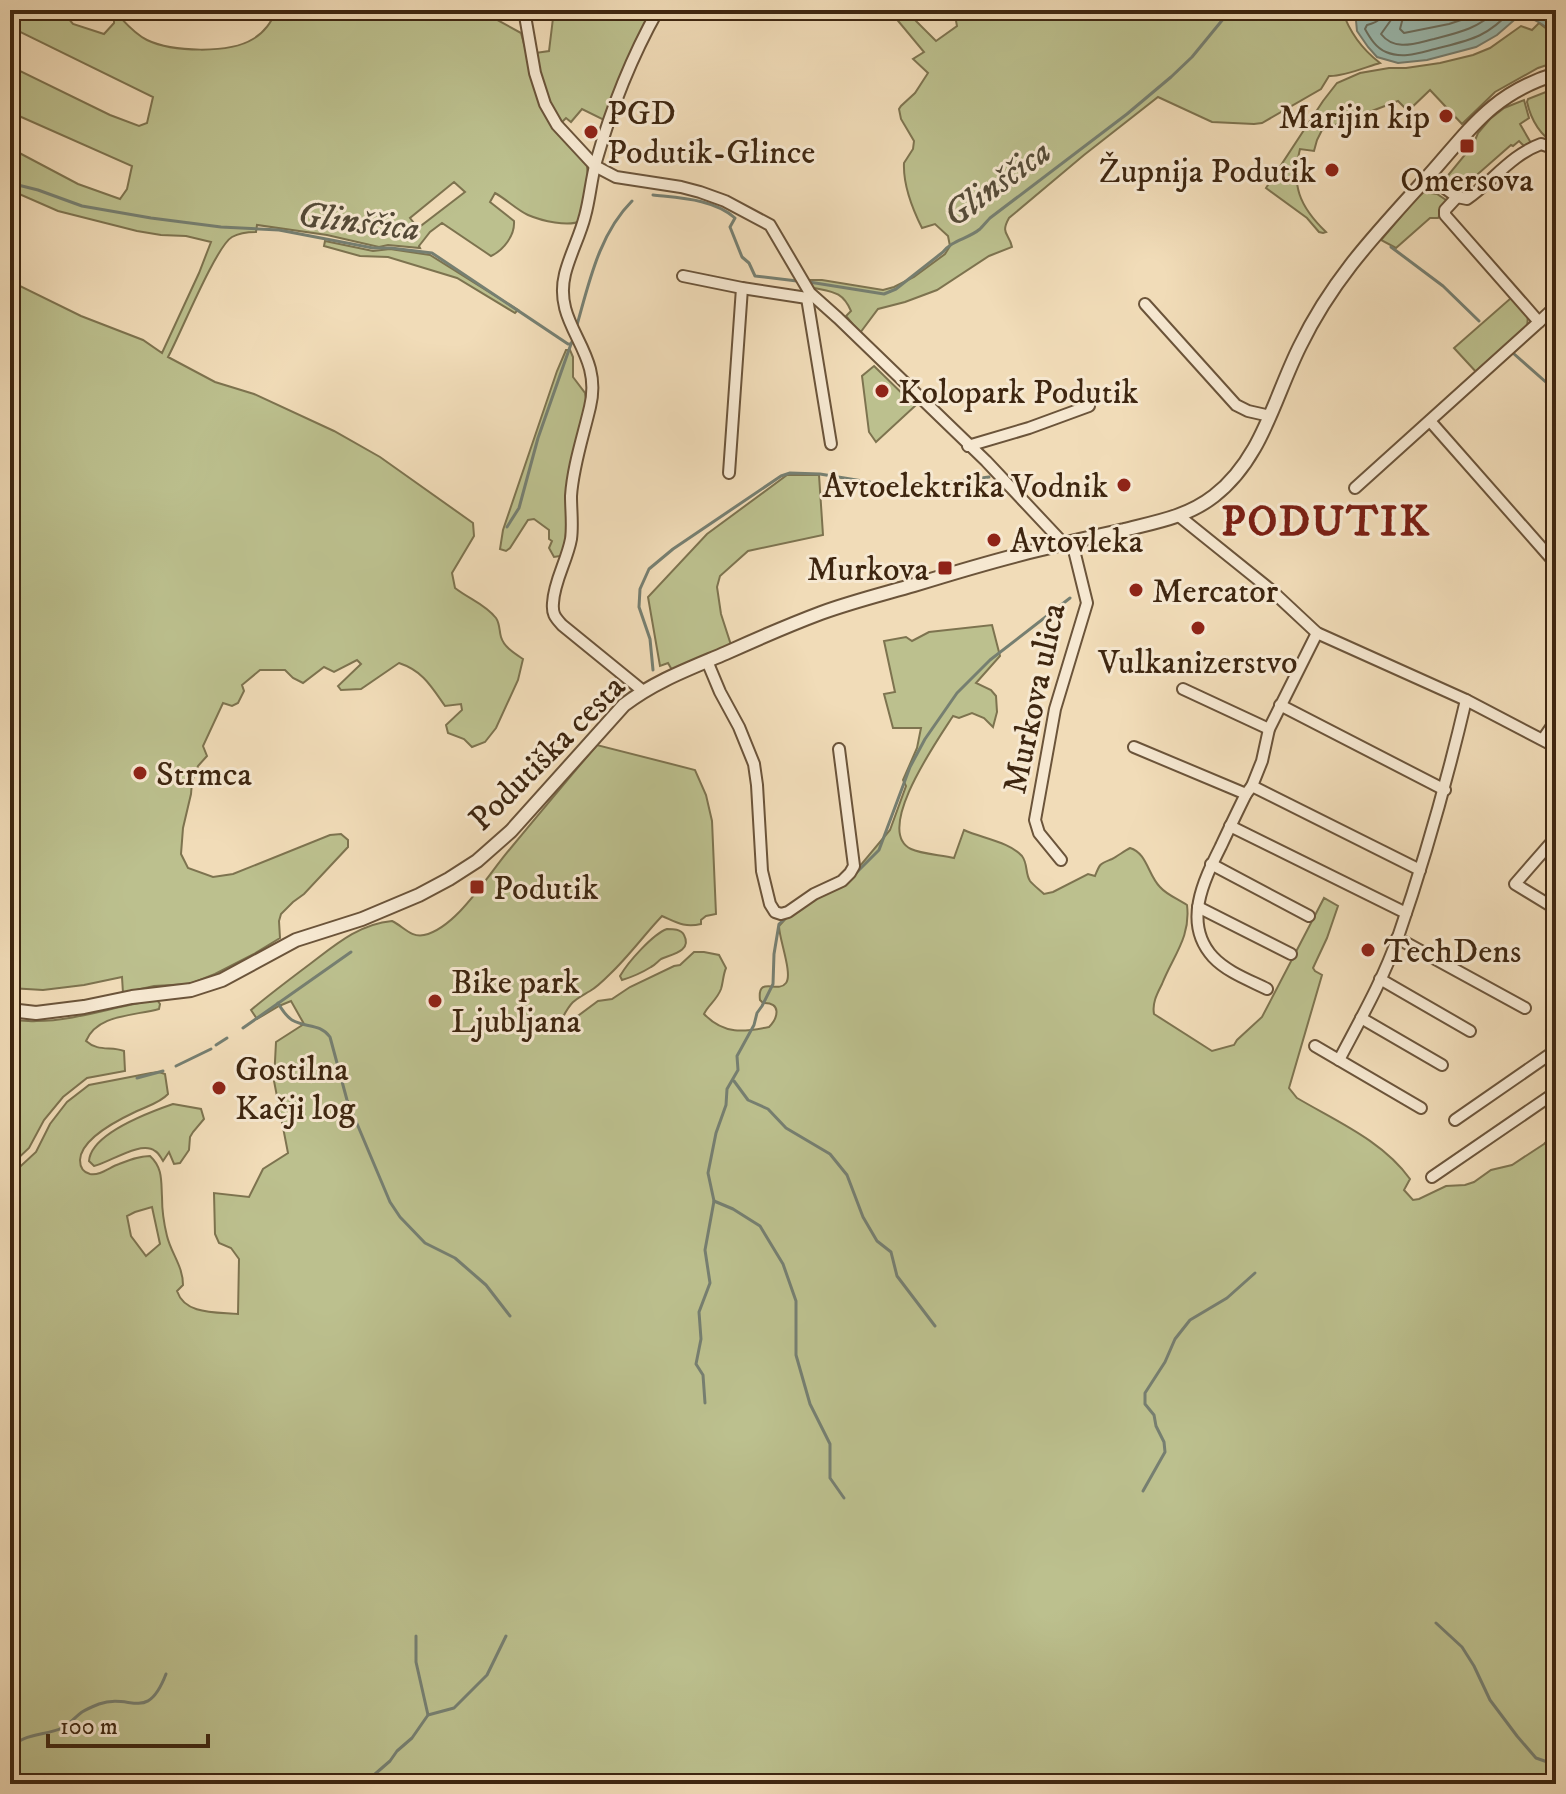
<svg xmlns="http://www.w3.org/2000/svg" width="1566" height="1794" font-family="'IM FELL DW Pica',serif">
<style>
.green{fill:#bcc08e;stroke:#7d734f;stroke-width:2;fill-rule:evenodd}
.water{fill:#9bbbb1;stroke:#767f71;stroke-width:2}
.lines{fill:none;stroke-linecap:round;stroke-linejoin:round}
.shore{stroke:#6c7060;stroke-width:2}
.stream{stroke:#767f71;stroke-width:3}
.minor-casing{stroke:#6b543a;stroke-width:14}
.tertiary-casing{stroke:#6b543a;stroke-width:16}
.minor{stroke:#f6e8d1;stroke-width:10}
.tertiary{stroke:#f6e8d1;stroke-width:12}
.poi-dot{fill:#8f2418;stroke:#f6e8d1;stroke-width:3}
.labels{text-anchor:middle;stroke-width:6;stroke-linejoin:round;paint-order:stroke}
.poi-label{font-size:34px;fill:#3e2610;stroke:#f6e8d1;text-anchor:start}
.street-label{font-size:34px;fill:#3e2610;stroke:#f6e8d1}
.water-label{font-size:36px;font-style:italic;fill:#554b38;stroke:#f6e8d1}
.district-label{font-size:42px;font-weight:bold;letter-spacing:2px;fill:#7a1f14;stroke:#f6e8d1}
</style>
<rect width="100%" height="100%" fill="#f1dcb8"/>
<filter id="stains"><feTurbulence type="fractalNoise" baseFrequency=".0025" numOctaves="4"/><feColorMatrix values="0 0 0 0 .2 0 0 0 0 .09 0 0 0 0 .02 0 0 0 .5 -.17"/></filter>
<radialGradient id="worn" r=".72"><stop offset=".6" stop-color="#630" stop-opacity="0"/><stop offset="1" stop-color="#630" stop-opacity=".3"/></radialGradient>
<g class="green">
<path d="M10 10H61L73 24 104 34 114 23V11C124 21 134 34 147 40 172 52 229 54 253 39 265 32 271 22 277 10H479L521 33 535 84 587 166 588 179 581 221C568 227 542 221 528 215 517 210 506 199 495 193L490 202 514 221C515 235 504 250 491 256L442 223 430 232 419 246 420 248 388 245 379 247 327 235 257 225 256 232C248 232 239 233 232 237 216 246 180 335 168 357L215 382 254 394 334 431 380 457 473 523 474 536 452 573 455 588C469 599 485 604 496 618 500 624 499 630 501 637 504 647 514 653 523 659L518 680 496 728 485 742 472 747 464 739 448 733 446 725 462 710 461 704 445 706C431 686 423 671 399 663L361 689 341 690 338 686 361 664 357 660 334 672 324 667 303 683 293 678 285 670H260L242 685 244 691 238 703 232 706 223 703 203 746 207 756 198 766 192 782 191 794 183 828 181 854 188 868 213 877 233 874 330 835 341 834 348 840V847L304 894 293 902 281 914 279 921 280 938 254 954 215 974 190 984 154 986 123 993 122 977 84 985 43 990 10 988V281L81 316 143 340 162 353 199 273 211 242 186 236 161 235 137 231 58 211 17 193H10V148L78 184 120 199 127 189 132 166 10 112V66L110 115 139 126 147 123 153 97 10 27ZM454 182 465 192 418 228 410 218Z"/>
<path d="M554 10H655L606 121 582 109 571 122 566 118 561 123C546 97 541 82 535 53L549 51Z"/>
<path d="M889 10H905L936 41 957 26 954 10H1342C1349 31 1363 50 1380 63 1366 67 1342 77 1329 76L1321 89 1262 123 1254 124 1212 122 1158 97 1084 155 1009 218C1000 234 1009 233 1012 247L989 256 937 290 905 302 878 309 860 333 846 316 851 311C842 290 831 292 810 287L808 284 809 280H822L883 290 894 287 914 277 945 254 950 246 948 236 935 224 922 228C912 208 903 185 904 163L913 149 914 141 901 119 899 109 901 106 915 93 928 73 913 59 924 52Z"/>
<path d="M1539 23 1556 36V62L1538 68 1495 92 1462 124 1430 90 1408 111 1398 101 1322 130 1317 140 1314 151 1300 149C1291 185 1299 206 1326 232L1323 233 1319 232 1307 218 1266 188 1323 101 1337 83 1360 73 1389 68H1406L1440 63 1473 55 1490 48 1521 26 1532 30Z"/>
<path d="M1556 88V145C1540 135 1531 120 1527 102L1528 99Z"/>
<path d="M1524 100 1529 118 1520 124 1531 143 1524 146 1519 141 1513 146 1511 145 1463 187 1468 193C1459 197 1446 188 1445 179L1473 145 1478 133 1490 119 1504 108Z"/>
<path d="M1424 192 1437 194 1446 200 1444 211 1438 218H1430L1396 248 1381 240 1420 194Z"/>
<path d="M325 241 373 251 390 249 430 255 518 310 515 313 457 278 388 257 360 256 324 246Z"/>
<path d="M1511 298 1516 299 1528 313 1527 330 1478 374 1454 348Z"/>
<path d="M566 350H570L573 357V377L585 393 587 406 565 552 560 556 554 557 549 548 552 541 549 539V530L534 519 528 520 510 548 506 551 500 549 503 530 557 371Z"/>
<path d="M874 366 915 406 876 442 869 432 862 376Z"/>
<path d="M787 475H819L823 535 748 551 720 576 717 587 721 614 731 645 672 670 668 663 660 666 648 597 707 534Z"/>
<path d="M992 625 1000 656 976 683 991 690 996 696 997 712 993 727 984 718 972 713 959 718 953 716C939 738 873 831 911 849 921 854 942 855 954 858L964 830C981 838 1010 842 1022 856 1028 864 1025 873 1030 881 1033 885 1040 890 1044 894L1053 892 1088 874 1095 876C1100 863 1100 864 1112 859 1118 856 1124 851 1130 848 1147 853 1148 875 1160 887 1167 895 1178 899 1187 905 1191 937 1173 956 1162 984 1157 994 1152 1003 1154 1014L1212 1051 1234 1045 1237 1040 1262 1017 1324 898 1338 906 1327 938 1313 968 1315 971 1322 975 1289 1088 1297 1098C1336 1121 1383 1141 1410 1179L1404 1190 1413 1200 1419 1199 1446 1186 1465 1185 1474 1182 1491 1170 1512 1165 1544 1144 1556 1132V1784H10V1176L36 1152 50 1124 67 1102 89 1085 151 1073 159 1072 165 1074 168 1094C160 1103 147 1106 135 1112 118 1120 81 1139 80 1160 80 1167 82 1172 90 1174 100 1176 110 1167 119 1164 129 1160 139 1156 150 1156 163 1168 161 1181 162 1197 162 1209 164 1224 167 1236 171 1253 183 1266 183 1285L177 1291C185 1315 216 1312 238 1314L239 1259 231 1248 219 1243 215 1234 214 1193 249 1197 263 1169 288 1153 274 1081 276 1042 304 1024 291 1001 279 1006 257 1019 251 1010C270 994 290 979 310 964 335 945 359 924 392 921 403 926 411 938 424 935 457 928 489 873 510 849 539 814 568 779 597 745L695 770 706 795 712 821 716 914 706 916 701 920V924C684 928 676 922 662 916 644 935 629 956 610 974 604 980 597 987 590 991 575 1000 572 1000 563 1017L547 1023 543 1031 571 1021 598 1001 612 999 630 987 674 966 680 965 694 952H704L719 955 726 968C723 975 723 983 721 989 717 1000 708 1005 704 1014 724 1035 744 1032 769 1027 778 1018 782 1002 763 1003L760 1000C757 975 778 994 786 983 793 974 779 939 779 926L789 915 808 901 850 878 890 830 906 786 903 780 917 748 921 728H893L884 694 895 692 884 641 906 637 912 641 929 632ZM152 1207 160 1244 146 1256 131 1236 127 1216 135 1212Z"/>
<path d="M667 929C673 929 681 929 684 935 693 952 669 955 661 959 658 961 655 965 651 967 643 972 632 977 622 980L620 976C628 962 653 934 667 929Z"/>
<path d="M157 1000 160 1004 159 1009C134 1016 97 1014 86 1041 98 1052 111 1046 124 1051L125 1071 87 1078 63 1097 44 1120 29 1148 10 1166V1019C18 1020 27 1022 36 1021 77 1021 117 1005 157 1000Z"/>
<path d="M173 1104 201 1109 204 1119 193 1132 190 1137 189 1150 180 1163 174 1164 169 1152 163 1161C161 1158 159 1153 155 1151 141 1140 109 1163 94 1166L89 1161C91 1134 150 1112 173 1104Z"/>
</g>
<path class="water" d="M1355 10H1366L1371 16 1377 10H1549L1556 20V36C1547 26 1532 17 1520 15L1497 35 1476 47 1427 60 1398 63 1377 57 1368 47 1357 31Z"/>
<g class="lines">
<g class="shore">
<path d="M1382 10C1383 20 1375 23 1367 25L1365 29C1370 38 1376 48 1386 52 1402 59 1419 53 1435 49 1470 40 1486 38 1512 10"/>
<path d="M1392 10 1391 20 1381 34C1395 52 1416 43 1434 39 1461 32 1476 29 1498 10"/>
<path d="M1405 10 1400 29 1404 33 1449 24 1464 19 1480 10"/>
</g>
<g class="stream">
<path d="M10 183 38 190 82 206 151 218 221 227 279 230 373 248H391L432 253 568 344H571L574 337"/>
<path d="M653 195C680 198 714 199 735 218L730 227 742 257 749 263 755 276 797 281"/>
<path d="M1391 247 1443 286 1479 321"/>
<path d="M809 282 884 294 896 289 943 252C952 240 968 239 980 229 982 227 988 220 990 218L1127 114 1171 77 1192 57 1224 18 1235 10"/>
<path d="M577 325C589 283 599 234 632 201"/>
<path d="M1513 353 1556 391"/>
<path d="M507 527 519 508 538 438 571 344"/>
<path d="M653 670 650 639 639 607 640 589 649 569 673 549 781 476 790 473 820 474 905 488 989 477"/>
<path d="M852 877 879 850 910 767 925 739 957 693 990 660 1070 598"/>
<path d="M278 1003C282 1010 286 1016 292 1020 305 1028 320 1023 330 1037L347 1100 390 1202 400 1217 425 1243 455 1258 486 1285 510 1316"/>
<path d="M243 1028 351 952"/>
<path d="M216 1045 227 1038"/>
<path d="M176 1066 211 1049"/>
<path d="M137 1078 163 1071"/>
<path d="M734 1081 748 1100 768 1109 786 1128 830 1154 847 1175 863 1217 877 1241 891 1252 897 1276 935 1326"/>
<path d="M714 1201 733 1209 760 1226 783 1264 796 1301V1355L810 1404 830 1444V1478L844 1498"/>
<path d="M705 1403 703 1375 696 1364 701 1339 699 1312 710 1283 705 1250 714 1201 708 1173 716 1133 726 1105 727 1089 738 1070 737 1056 754 1025 757 1013 762 1006 773 984 774 954 779 924 788 916"/>
<path d="M1143 1491 1165 1452 1164 1442 1156 1426 1154 1415 1145 1404V1393L1165 1362 1175 1339 1190 1320 1227 1298 1255 1273"/>
<path d="M1436 1623 1462 1647 1474 1666 1490 1700 1517 1736 1536 1758 1556 1765"/>
<path d="M416 1636V1662L428 1715"/>
<path d="M10 1749C22 1733 45 1736 62 1728 70 1724 75 1717 82 1712 87 1709 94 1706 99 1704 132 1693 147 1723 166 1674"/>
<path d="M369 1784 375 1774 390 1761 397 1751 412 1738 428 1715 454 1708 487 1675 506 1636"/>
</g>
<defs>
<g id="minor">
<path d="M524 10 535 73 545 104 557 125 595 166 616 177 681 187 700 192 725 201 770 225 810 293 838 318 986 461 1064 544"/>
<path d="M1428 176 1457 197 1445 210V215L1539 322 1556 306"/>
<path d="M1457 197 1467 199C1493 181 1511 155 1541 144L1556 149"/>
<path d="M683 276 742 288 807 298 809 295"/>
<path d="M807 298 831 444"/>
<path d="M1145 304 1236 405 1248 411 1270 416"/>
<path d="M1430 421 1556 564"/>
<path d="M968 446 1029 428 1089 406"/>
<path d="M729 473 742 288"/>
<path d="M1355 488 1539 322"/>
<path d="M1179 516 1271 590 1317 633 1466 700 1556 747"/>
<path d="M707 661 720 692 739 727 754 764 757 785 762 871 770 904 775 912 781 914 788 912 814 894 842 881 850 873 854 866 839 749"/>
<path d="M1183 689 1269 729"/>
<path d="M643 691 562 625C555 617 552 614 553 603 554 581 567 561 571 539 573 525 571 511 571 496 573 466 583 437 590 407 604 350 552 327 565 274 570 254 580 236 585 216 590 198 591 180 596 162 611 109 631 58 658 10"/>
<path d="M1280 705 1445 790"/>
<path d="M1543 739 1556 720"/>
<path d="M1134 747 1246 794"/>
<path d="M1252 786 1420 870"/>
<path d="M1230 826 1406 913"/>
<path d="M1556 837 1515 884 1556 909"/>
<path d="M1061 860 1039 833 1035 820 1055 709 1087 603 1072 542"/>
<path d="M1211 864 1309 916"/>
<path d="M1198 907 1291 954"/>
<path d="M1397 938 1525 1008"/>
<path d="M1380 979 1470 1031"/>
<path d="M1267 989C1249 980 1227 972 1213 957 1182 923 1204 880 1221 846 1229 829 1237 812 1246 794L1252 786 1262 761 1269 729 1317 633"/>
<path d="M1361 1018 1442 1065"/>
<path d="M1315 1046 1421 1108"/>
<path d="M1339 1060C1360 1020 1383 980 1398 937 1425 859 1447 781 1466 700"/>
<path d="M1455 1120 1556 1050"/>
<path d="M1432 1177 1556 1092"/>
</g>
<path id="tertiary" d="M10 1010 36 1013 84 1007 132 997 191 990 222 980 296 940 362 919 419 895 449 879 477 861 511 831 624 705C655 681 691 668 726 653 757 639 789 625 821 613 851 602 883 594 914 585 956 572 999 559 1042 549 1069 542 1097 536 1124 530 1156 522 1187 517 1214 496 1262 459 1274 398 1300 346 1332 280 1374 236 1423 182 1467 134 1489 94 1556 74"/>
</defs>
<use href="#minor" class="minor-casing"/>
<use href="#tertiary" class="tertiary-casing"/>
<use href="#minor" class="minor"/>
<use href="#tertiary" class="tertiary"/>
</g>
<g class="poi-dot">
<circle cx="1446" cy="116" r="8"/>
<circle cx="591" cy="132" r="8"/>
<rect x="1459" y="138" width="16" height="16" rx="4"/>
<circle cx="1332" cy="170" r="8"/>
<circle cx="882" cy="391" r="8"/>
<circle cx="1124" cy="485" r="8"/>
<circle cx="994" cy="540" r="8"/>
<rect x="937" y="560" width="16" height="16" rx="4"/>
<circle cx="1136" cy="590" r="8"/>
<circle cx="1198" cy="628" r="8"/>
<circle cx="140" cy="773" r="8"/>
<rect x="469" y="879" width="16" height="16" rx="4"/>
<circle cx="1368" cy="950" r="8"/>
<circle cx="435" cy="1001" r="8"/>
<circle cx="219" cy="1088" r="8"/>
</g>
<g class="labels">
<g class="poi-label">
<text x="607" y="124">PGD<tspan x="607" dy="39">Podutik-Glince</tspan></text>
<text x="1430" y="128" text-anchor="end">Marijin kip</text>
<text x="1316" y="182" text-anchor="end">Župnija Podutik</text>
<text x="1467" y="191" text-anchor="middle">Omersova</text>
<text x="898" y="403">Kolopark Podutik</text>
<text x="1108" y="497" text-anchor="end">Avtoelektrika Vodnik</text>
<text x="1010" y="552">Avtovleka</text>
<text x="929" y="580" text-anchor="end">Murkova</text>
<text x="1152" y="602">Mercator</text>
<text x="1198" y="673" text-anchor="middle">Vulkanizerstvo</text>
<text x="156" y="785">Strmca</text>
<text x="493" y="899">Podutik</text>
<text x="1384" y="962">TechDens</text>
<text x="451" y="993">Bike park<tspan x="451" dy="39">Ljubljana</tspan></text>
<text x="235" y="1080">Gostilna<tspan x="235" dy="39">Kačji log</tspan></text>
</g>
<g class="street-label">
<text transform="translate(1033 698) rotate(-78)" y="12">Murkova ulica</text>
<text transform="translate(546 752) rotate(-45)" y="12">Podutiška cesta</text>
</g>
<g class="water-label">
<text transform="translate(996 182) rotate(-36)" y="13">Glinščica</text>
<text transform="translate(359 220) rotate(7)" y="13">Glinščica</text>
</g>
<g class="district-label">
<text x="1326" y="535">PODUTIK</text>
</g>
</g>
<rect width="1566" height="1794" fill="none" stroke="#f1dcb8" stroke-width="40"/>
<rect x="12" y="12" width="1542" height="1770" fill="none" stroke="#3e2610" stroke-width="4"/>
<rect x="20" y="20" width="1526" height="1754" fill="none" stroke="#3e2610" stroke-width="2"/>
<path d="M48 1734v12h160v-12" fill="none" stroke="#3e2610" stroke-width="4"/>
<text x="60" y="1734" font-size="24" fill="#3e2610" stroke="#f6e8d1" stroke-width="6" paint-order="stroke">100 m</text>
<rect width="100%" height="100%" filter="url(#stains)"/>
<rect width="100%" height="100%" fill="url(#worn)"/>
</svg>
